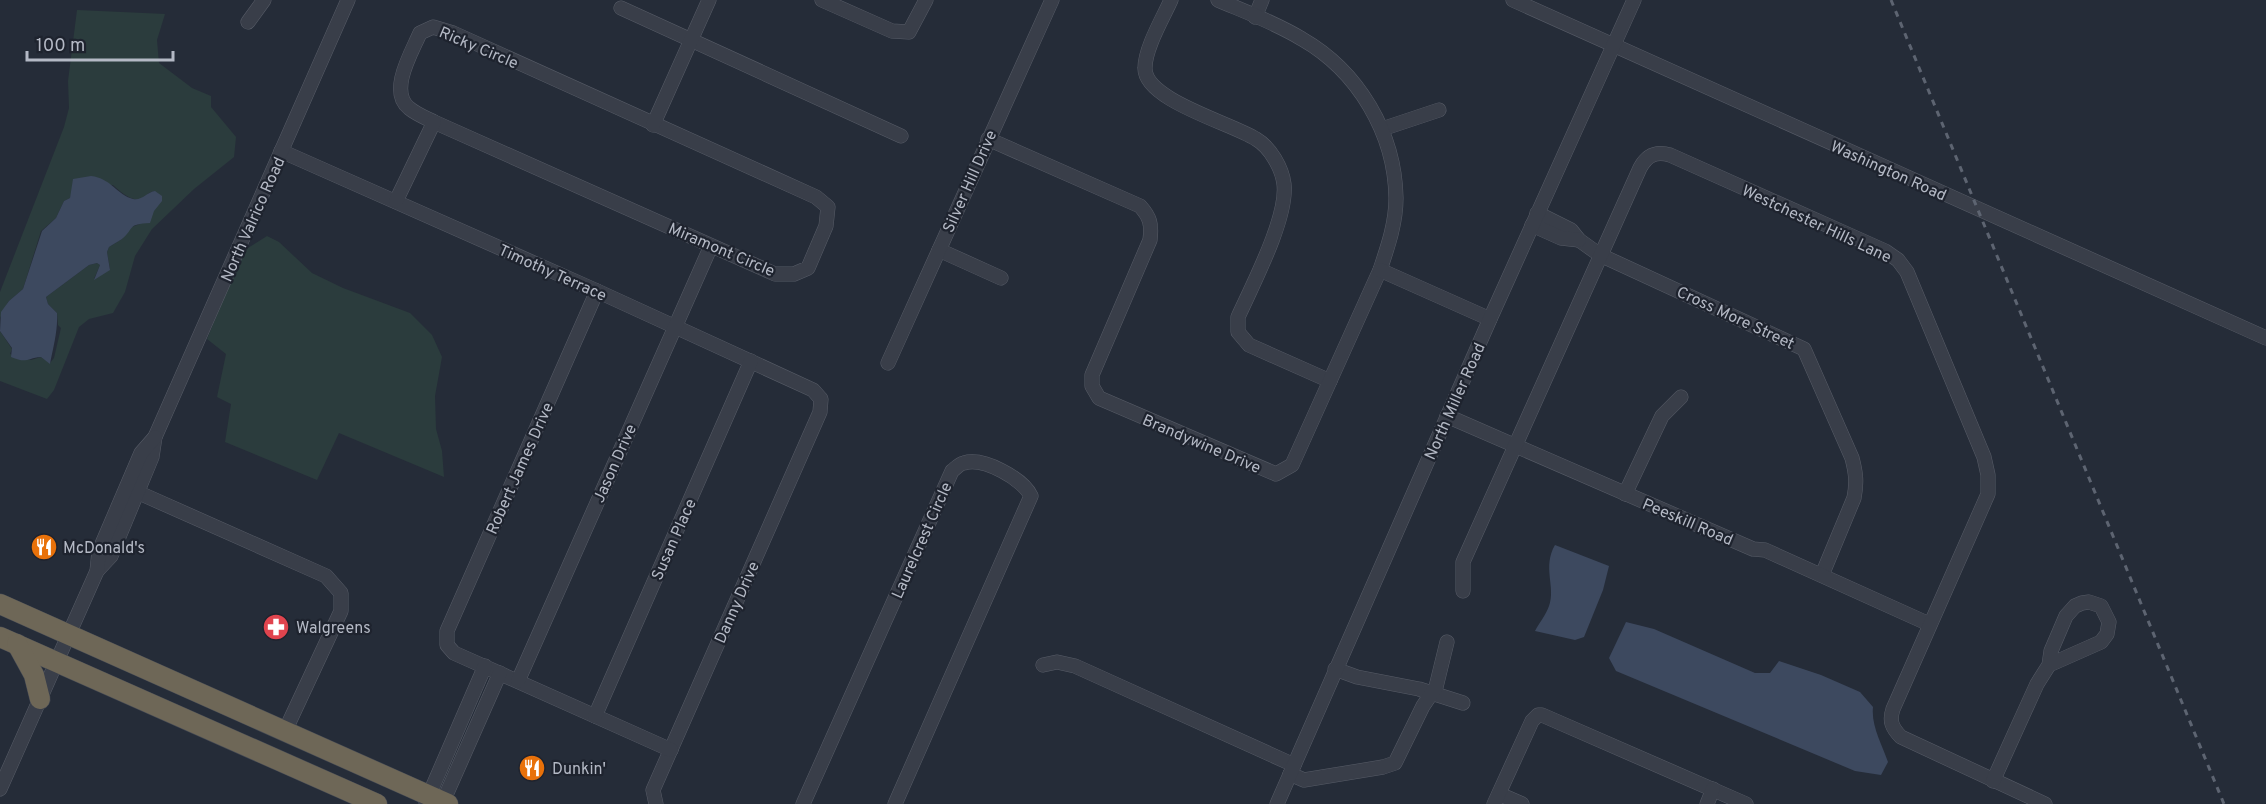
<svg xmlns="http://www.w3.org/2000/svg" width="2266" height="804" font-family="Overpass,sans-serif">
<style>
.green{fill:#2b3c3d}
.water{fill:#3d495f}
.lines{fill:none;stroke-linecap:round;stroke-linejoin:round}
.minor-casing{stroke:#575c67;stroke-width:15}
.highway-casing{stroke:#444954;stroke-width:21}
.minor{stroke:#393e49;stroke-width:14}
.highway{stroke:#6e6757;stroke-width:20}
.rail{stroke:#5d6471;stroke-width:3;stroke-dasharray:6 6;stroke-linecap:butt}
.labels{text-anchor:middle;stroke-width:4.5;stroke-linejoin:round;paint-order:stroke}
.street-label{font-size:16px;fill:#b4b9c5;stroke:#1e232e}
.poi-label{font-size:16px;fill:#b4b9c5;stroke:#1e232e;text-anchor:start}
</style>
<rect width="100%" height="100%" fill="#252c38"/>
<g class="green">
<path d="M77 10 165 14 157 40 159 63 192 88 211 96V107L236 137 234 157 194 189 152 229 135 256 125 292 113 313 89 319 79 327 54 390 47 399 0 381V331L12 349 10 354 31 360 41 357 50 363 54 358 61 328 58 325 57 313 48 304 46 297 89 265 97 263 100 265 94 279 110 269 107 252 109 247 122 239 129 228 140 224 155 191C147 192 148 196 141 199 131 202 120 191 113 185L72 192 70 198 64 201 56 218 41 231 23 289 8 302 0 318V292L64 127 69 108 68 81Z"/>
<path d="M267 236 279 242 312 273 343 288 410 313 432 335 442 357 435 396 436 429 442 451 444 477 339 433 317 480 225 442 231 404 217 397 226 354 207 339 243 251Z"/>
</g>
<g class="water">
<path d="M91 176C111 178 117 195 133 199 142 201 147 192 155 191L162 196V201L154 211 150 223C127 224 135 228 122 239 118 242 113 244 109 247L107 252 110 270 94 280 100 265 97 263 89 265 46 297 48 304 57 313C58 331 53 348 50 364L41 357C27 358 27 364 11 357L12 348 0 331 1 312 9 301 23 289 42 231 56 218 64 201 70 198 73 179Z"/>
<path d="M1555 545 1609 566 1603 590 1584 637 1575 640 1535 631C1539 623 1546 615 1549 606 1556 587 1542 567 1555 545Z"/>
<path d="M1626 622 1654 629 1755 673H1770L1779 661 1821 675 1860 692 1873 707C1871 726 1882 744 1888 762L1881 775 1855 771 1616 671 1609 658Z"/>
</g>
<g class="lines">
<defs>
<g id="minor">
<path d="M822 0 892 31 909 32 926 0"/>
<path d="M1171 0C1163 18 1145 48 1145 68 1144 100 1231 123 1256 139 1270 147 1282 168 1284 184 1288 217 1253 284 1238 317V332L1249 345 1330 381"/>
<path d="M1513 0 2266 338"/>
<path d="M621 8 901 136"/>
<path d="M1255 17 1262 0"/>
<path d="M248 22 264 0"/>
<path d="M433 27 453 33 816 197 828 207 826 226 808 268 794 274H775L434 122C426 118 416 114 409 108 388 91 412 52 420 33Z"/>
<path d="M653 125 709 0"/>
<path d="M1382 129 1439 110"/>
<path d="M988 139 1140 206C1150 217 1152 224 1150 240L1092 375V386L1099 398 1276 474 1292 465 1380 270C1388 246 1396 223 1396 198 1395 133 1358 71 1302 39 1276 23 1246 12 1218 0"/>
<path d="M281 151 597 291 813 390 821 399 820 412 653 790 656 804"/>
<path d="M396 201 434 122"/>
<path d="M1537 213 1571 230 1579 240 1600 255 1804 349 1852 458C1856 473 1857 483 1854 498L1822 575"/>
<path d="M1532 225 1561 238 1579 240"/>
<path d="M939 250 1001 278"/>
<path d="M1380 270 1490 319"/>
<path d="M597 291 447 631V645L454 653 671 750"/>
<path d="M888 363 1052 0"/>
<path d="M1447 416 1753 549 1765 550 1929 624"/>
<path d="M137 492 326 576 341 593V611L285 731"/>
<path d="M1625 494 1662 416 1681 397"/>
<path d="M97 571 111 556 152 457 155 437 348 0"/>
<path d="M1463 591V562L1640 168C1647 155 1656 151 1670 155L1885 251 1898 260 1907 272 1984 457 1988 475V494L1893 709C1889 721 1892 728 1901 737L2045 804"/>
<path d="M1043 665 1057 662 1075 666 1294 765"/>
<path d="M1335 669 1357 677 1419 689 1463 703"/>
<path d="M518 681 711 246"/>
<path d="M595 716 751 361"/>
<path d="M1290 774 1304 780 1383 767 1395 763 1423 706 1436 687 1447 642"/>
<path d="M1993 781 2037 684 2049 665 2051 651 2066 616 2075 606 2082 603 2089 602 2101 606 2109 622 2107 634 2101 642 2049 665"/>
<path d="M0 789 97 571 99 551 141 453 155 437"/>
<path d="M1499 794 1522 804"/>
<path d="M426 802 485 666"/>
<path d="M442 804 500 673"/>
<path d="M803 804 952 471C956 468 959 464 964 463 984 457 1023 479 1031 496L895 804"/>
<path d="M1277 804 1490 319 1634 0"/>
<path d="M1494 804 1532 721 1538 715H1542L1746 804"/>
<path d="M1707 804 1713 789"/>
</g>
<g id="highway">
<path d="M0 604 448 804"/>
<path d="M0 637 377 804"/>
<path d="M17 644 34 675 40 699"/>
</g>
</defs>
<use href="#minor" class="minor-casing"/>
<use href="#highway" class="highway-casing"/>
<use href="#minor" class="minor"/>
<use href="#highway" class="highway"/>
<path class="rail" d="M1891 0 2224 804"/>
</g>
<defs>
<symbol id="restaurant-disc" viewBox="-11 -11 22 22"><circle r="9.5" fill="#e8710a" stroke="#1e232e"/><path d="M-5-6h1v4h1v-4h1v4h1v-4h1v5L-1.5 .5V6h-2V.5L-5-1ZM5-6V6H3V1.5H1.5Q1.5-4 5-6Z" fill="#fff"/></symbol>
<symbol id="pharmacy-disc" viewBox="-11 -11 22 22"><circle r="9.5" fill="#e0444e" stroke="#1e232e"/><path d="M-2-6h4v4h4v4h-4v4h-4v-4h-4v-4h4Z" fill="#fff"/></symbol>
</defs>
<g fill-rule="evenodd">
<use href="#restaurant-disc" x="29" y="532" width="30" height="30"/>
<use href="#pharmacy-disc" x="261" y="612" width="30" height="30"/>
<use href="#restaurant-disc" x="517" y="753" width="30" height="30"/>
</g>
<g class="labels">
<g class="street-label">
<text transform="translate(479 47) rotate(23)" y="6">Ricky Circle</text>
<text transform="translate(1889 170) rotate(24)" y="6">Washington Road</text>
<text transform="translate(969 181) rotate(-66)" y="6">Silver Hill Drive</text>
<text transform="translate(252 219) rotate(-66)" y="6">North Valrico Road</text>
<text transform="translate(1817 223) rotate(25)" y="6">Westchester Hills Lane</text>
<text transform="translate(722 249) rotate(23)" y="6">Miramont Circle</text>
<text transform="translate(553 272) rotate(24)" y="6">Timothy Terrace</text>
<text transform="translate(1736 317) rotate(25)" y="6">Cross More Street</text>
<text transform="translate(1454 401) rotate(-66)" y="6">North Miller Road</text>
<text transform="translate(1202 443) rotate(23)" y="6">Brandywine Drive</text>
<text transform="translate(614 463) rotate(-66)" y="6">Jason Drive</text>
<text transform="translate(519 468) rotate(-66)" y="6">Robert James Drive</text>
<text transform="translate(1688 521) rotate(23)" y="6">Peeskill Road</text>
<text transform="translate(673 539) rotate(-66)" y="6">Susan Place</text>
<text transform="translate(921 540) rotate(-66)" y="6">Laurelcrest Circle</text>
<text transform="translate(736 602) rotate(-66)" y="6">Danny Drive</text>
</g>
<g class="poi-label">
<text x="63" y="553">McDonald's</text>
<text x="296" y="633">Walgreens</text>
<text x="552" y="774">Dunkin'</text>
</g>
</g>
<path d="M27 51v9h146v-9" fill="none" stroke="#b4b9c5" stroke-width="3"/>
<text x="36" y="51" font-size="18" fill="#b4b9c5" stroke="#1e232e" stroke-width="4.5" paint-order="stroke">100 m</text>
</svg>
